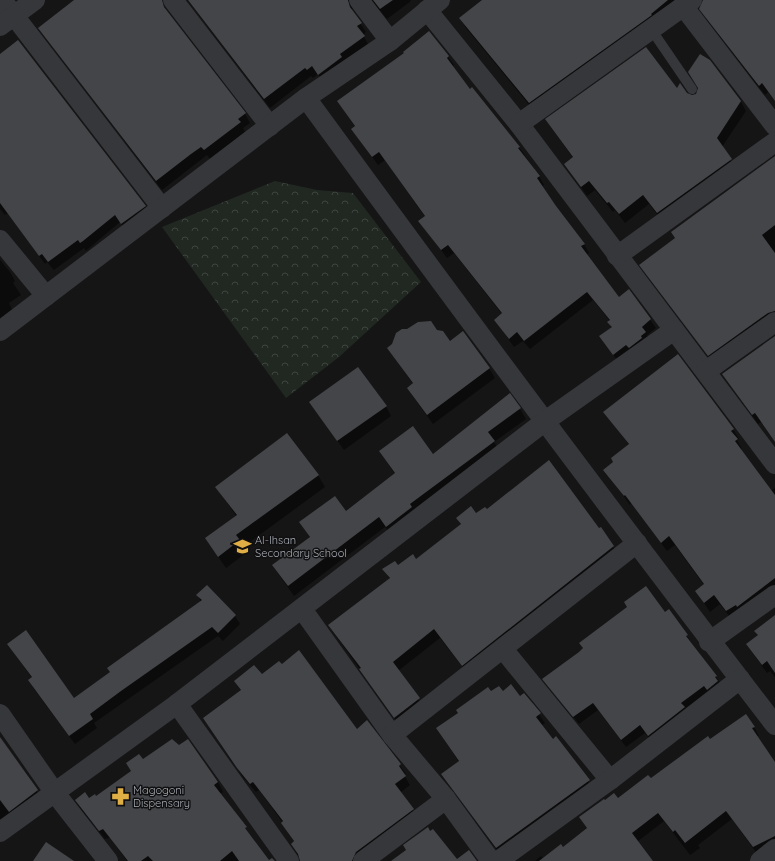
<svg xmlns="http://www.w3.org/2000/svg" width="775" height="861" font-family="Quicksand,sans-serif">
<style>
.forest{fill:url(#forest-crowns)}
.shadow{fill:#0007}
.building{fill:#444549}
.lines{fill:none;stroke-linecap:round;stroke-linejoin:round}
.service{stroke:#36373b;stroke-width:10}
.minor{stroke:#36373b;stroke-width:20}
.labels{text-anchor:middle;stroke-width:3;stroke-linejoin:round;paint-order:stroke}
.poi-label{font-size:11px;fill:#a8acb5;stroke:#101011;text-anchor:start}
</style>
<defs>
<pattern id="forest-crowns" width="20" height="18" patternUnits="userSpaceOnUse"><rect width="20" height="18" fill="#212822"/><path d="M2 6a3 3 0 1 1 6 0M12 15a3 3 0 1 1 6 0" fill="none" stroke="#3e4440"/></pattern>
</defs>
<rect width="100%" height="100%" fill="#151516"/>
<path class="forest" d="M275 181 317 190 353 193 421 282 339 357 286 398 162 227Z"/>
<g class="shadow">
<path d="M75 0H161L168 14 245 114 250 123 243 128 245 132 210 159 207 155 162 190 39 28Z"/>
<path d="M188 0H357L353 5 352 11 366 32 363 35 369 46 324 83 318 74 313 78 311 76 270 108Z"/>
<path d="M371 0H410L411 1 387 19Z"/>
<path d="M488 0H683L535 112 466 28 460 18Z"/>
<path d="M706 0H775V101L768 92 765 95 706 18Z"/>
<path d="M429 33 448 57 454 65 452 67 469 90 519 147 539 176 544 185 542 187 555 207 584 244 589 253 587 255 619 299 629 291 656 328 647 335 650 341 619 363 601 337 612 328 610 321 593 300 530 349 523 341 514 347 495 320 502 314 454 253 447 258 420 221 425 217 385 160 378 165 352 129 355 127 338 101 405 54Z"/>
<path d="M0 55 145 206 150 215 127 232 120 222 88 249 86 251 84 248 54 270 47 262 45 264 8 213 5 215 0 209Z"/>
<path d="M677 90 692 97 741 102 746 111 722 147 736 169 663 222 649 204 625 223 615 210 613 212 595 190 587 196 565 164 573 158 546 120Z"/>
<path d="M775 156V321L714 364 641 265 676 239Z"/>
<path d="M0 260 10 272 15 281 13 283 21 295 9 303 16 318 0 327Z"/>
<path d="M436 331 489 368 495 378 433 424 414 398 408 388 413 384 388 348Z"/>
<path d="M775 337V442L761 422 758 424 723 374Z"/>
<path d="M678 355 733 429 739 439 737 440 742 449 740 450 770 491 775 488V592L732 620 720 604 710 612 696 591 704 585 675 545 667 551 631 503 630 505 605 470 614 462 629 445 605 412Z"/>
<path d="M310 402 386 406 391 416 344 450Z"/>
<path d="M520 409 526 419 494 442 500 452 393 536 385 527 294 596 273 566 310 538 301 523 346 512 395 474 380 452 432 455Z"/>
<path d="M318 475 325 487 243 547 246 553 226 568 206 539 237 517 216 487Z"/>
<path d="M487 510 598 530 601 528 619 556 468 674 440 638 398 671 424 708 400 726 329 626 390 580 384 570 416 560 461 525 457 518Z"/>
<path d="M207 586 235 616 240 624 223 641 218 636 94 723 97 728 75 744 34 689 29 680 32 678 8 645 74 700 201 602 198 595Z"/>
<path d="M669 611 721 684 653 743 645 733 626 747 598 710 579 724 544 679Z"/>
<path d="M775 616V677L770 671 767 673 747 645 759 636Z"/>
<path d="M261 676 356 730 367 722 406 774 404 775 410 785 400 793 418 818 361 861H301L292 844 294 842 282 823H283L259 790 256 792 243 777 210 728 241 691 235 681Z"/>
<path d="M503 692 520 697 524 694 545 723 541 726 553 741 556 738 594 790 502 857 443 775 459 762 437 729 491 693Z"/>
<path d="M754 727 759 736 757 737 775 763V847L758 855 732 819 698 845 700 848 690 855 664 821 637 842 652 861H535L541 856 544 859 563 848 588 830 580 817 618 800 710 740Z"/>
<path d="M0 739 27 774 42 800 0 821Z"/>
<path d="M187 740 218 782 223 792 220 794 269 861H127L110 838 105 839 81 809 76 800 96 797 132 772 143 761 179 747Z"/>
</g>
<g class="building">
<path d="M74 0H162L164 7 246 113 238 119 241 122 204 150 201 147 191 154 156 181 38 28Z"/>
<path d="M188 0H348L350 7 362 23 357 26 365 36 340 54 342 57 318 75 312 66 307 70 305 68 264 99Z"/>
<path d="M373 0H393L380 9Z"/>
<path d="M482 0H668L651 14 652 15 529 103 459 18Z"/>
<path d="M703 0H775V101L762 83 759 86 699 9Z"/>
<path d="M429 31 449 56 447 58 470 89 472 87 520 147 518 148 540 176 537 178 556 206 585 244 581 246 619 297 629 289 651 319 642 327 646 332 641 336 642 338 629 348 626 345 613 355 599 336 612 327 607 322 610 320 587 292 524 341 517 332 509 339 494 320 502 313 448 245 441 250 418 221 425 216 379 152 372 157 351 129 355 126 337 101 404 53 403 52Z"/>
<path d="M18 40 146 206 121 224 115 215 83 241 80 243 78 240 48 262 42 254 39 256 0 203V54Z"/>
<path d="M646 47 677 88 680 83 687 93 692 95 696 94 698 88 688 72 700 54 710 60 741 101 717 138 732 159 657 213 643 195 619 214 609 202 607 203 589 181 581 187 564 164 573 157 545 119Z"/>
<path d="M775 156V225L762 235 775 253V311L768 313 708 356 639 265 675 238 671 232Z"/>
<path d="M431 321 437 330 443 331 450 341 463 331 490 368 427 415 407 388 413 383 387 348 392 344 396 333 402 329H407L418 322Z"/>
<path d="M775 336V442L755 413 752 415 722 374Z"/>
<path d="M678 354 734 429 731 431 738 439 735 441 775 495V578L737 607 736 605 726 611 714 595 704 603 695 591 704 584 669 536 661 543 625 495 624 496 603 470 613 462 611 458 629 444 603 412Z"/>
<path d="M358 367 387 406 337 441 309 402Z"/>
<path d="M510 393 521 408 488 432 495 441 410 504 412 507 386 527 379 517 288 586 272 565 310 537 299 522 335 496 346 511 395 473 379 451 413 426 433 454Z"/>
<path d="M287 433 319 475 236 535 240 540 218 557 205 538 237 515 215 487Z"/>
<path d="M549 460 599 528 601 527 614 546 462 666 434 629 393 662 420 698 394 718 359 669 361 668 328 625 390 578 382 569 395 561 398 565 413 554 416 559 461 524 456 518 471 506 476 513 485 507 487 509Z"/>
<path d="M207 585 236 615 218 633 212 627 121 691 90 714 93 719 69 736 28 680 32 677 7 644 26 630 74 698 110 672 107 668 202 600 196 595Z"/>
<path d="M646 586 665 612 669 609 688 635 686 636 717 676 715 677 718 681 707 690 704 686 681 703 685 707 648 736 640 725 621 740 593 703 573 717 542 679 579 652 583 648 579 643 627 607 624 602Z"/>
<path d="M775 615V673L767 661 762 665 746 644 758 635 754 631Z"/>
<path d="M299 650 357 729 367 720 401 764 399 766 406 776 395 784 414 809 356 852 352 861H300L298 854 291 844 294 841 281 823 283 821 253 782 250 784 237 768 203 718 241 690 234 681 254 665 262 674 279 661 282 664Z"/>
<path d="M511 684 520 696 524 693 541 713 536 717 553 739 556 736 590 780 496 848 441 774 459 761 436 728 458 713 456 710 488 687 491 691 499 686 503 691Z"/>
<path d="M746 714 755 727 752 728 775 762V836L753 847 726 811 685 843 675 830 673 832 658 813 632 833 653 861H539L561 844 563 847 587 828 579 817 604 799 605 800 614 793 618 798 648 775 651 778 708 736 710 739Z"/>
<path d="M0 737 38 790 9 812 0 800Z"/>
<path d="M172 739 179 745 188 739 218 782 214 785 247 827 245 828 269 860 272 858 275 861H239L232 851 220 861H153L148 856 141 861H128L103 829 99 831 75 800 85 792 89 798 95 794 96 796 131 771 126 763 139 754 143 759Z"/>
<path d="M428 827 430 831 433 829 457 859 469 850 477 861H391L406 850 403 845Z"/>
<path d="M46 842 74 861H33Z"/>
</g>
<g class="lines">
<path class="service" d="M651 29 692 89"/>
<g class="minor">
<path d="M2 0 162 208"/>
<path d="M173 0 270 126"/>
<path d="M359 0 390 41"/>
<path d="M683 6 775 126"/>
<path d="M427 10 519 124 775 464"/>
<path d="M0 26 35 0"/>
<path d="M306 98C460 309 616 518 775 725"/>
<path d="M519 124 692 0"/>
<path d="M0 240 46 296"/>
<path d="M617 256 775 142"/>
<path d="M0 331 306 98 390 41 440 0"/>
<path d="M706 371 775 322"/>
<path d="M302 609 392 735 446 799 491 861"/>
<path d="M709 642 775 595"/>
<path d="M503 649 610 780"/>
<path d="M177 704 289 861"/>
<path d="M0 714 55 793 108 861"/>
<path d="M392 735 637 543"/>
<path d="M0 832 177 704 544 422 674 330"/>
<path d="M363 861 446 799"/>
<path d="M498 861 610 780 740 679"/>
<path d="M760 861 775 849"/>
</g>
</g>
<defs>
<symbol id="school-bare" viewBox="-9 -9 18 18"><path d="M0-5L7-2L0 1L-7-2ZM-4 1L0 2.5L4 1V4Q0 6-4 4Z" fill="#dfae44" stroke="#101011" stroke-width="2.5" paint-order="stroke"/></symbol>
<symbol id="pharmacy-bare" viewBox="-9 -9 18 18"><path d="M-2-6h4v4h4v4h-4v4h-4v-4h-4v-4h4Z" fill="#dfae44" stroke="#101011" stroke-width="2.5" paint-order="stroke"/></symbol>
</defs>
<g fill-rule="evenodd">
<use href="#school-bare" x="230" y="534" width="25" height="25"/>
<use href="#pharmacy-bare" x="108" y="784" width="25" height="25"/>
</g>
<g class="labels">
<g class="poi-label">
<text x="255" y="544">Al-Ihsan<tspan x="255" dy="13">Secondary School</tspan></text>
<text x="133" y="794">Magogoni<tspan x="133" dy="13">Dispensary</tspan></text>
</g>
</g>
</svg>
